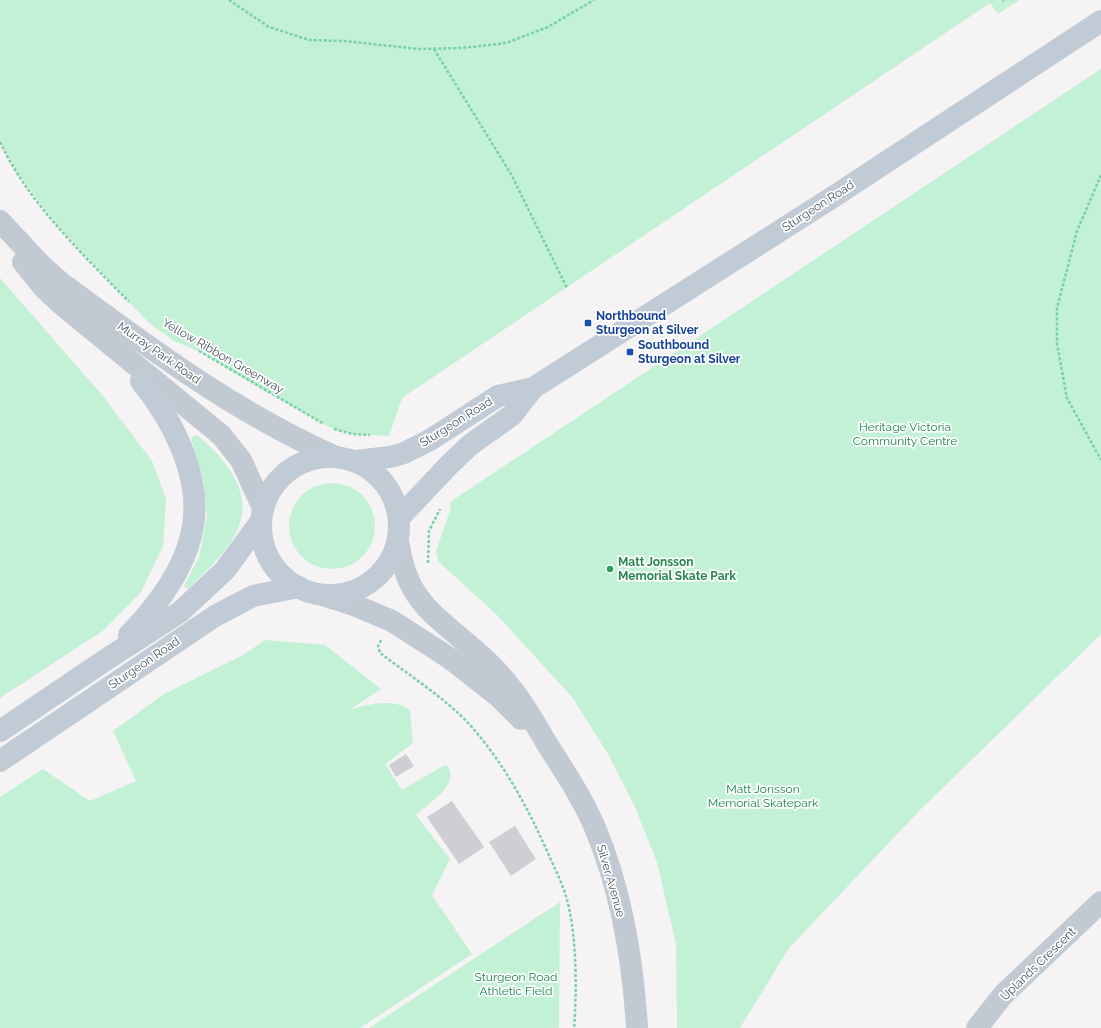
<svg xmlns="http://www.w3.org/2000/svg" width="1101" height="1028" font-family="Raleway,sans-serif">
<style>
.green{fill:#c3f1d5}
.building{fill:#cdcfd5}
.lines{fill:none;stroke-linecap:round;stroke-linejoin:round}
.path{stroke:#7ad0a6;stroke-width:2.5;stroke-dasharray:3 2;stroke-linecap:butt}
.minor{stroke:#c1cad2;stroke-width:22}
.tertiary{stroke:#c1cad2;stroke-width:22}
.secondary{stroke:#c1cbd6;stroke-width:22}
.transit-dot{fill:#1a4fb4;stroke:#fff;stroke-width:1.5}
.leisure-dot{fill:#2e9e5b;stroke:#fff;stroke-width:1.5}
.labels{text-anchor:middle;stroke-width:3.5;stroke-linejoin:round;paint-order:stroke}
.street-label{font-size:12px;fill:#4a5661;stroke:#fff}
.transit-label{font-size:12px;font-weight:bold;fill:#164399;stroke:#fff;text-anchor:start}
.park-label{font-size:12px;fill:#17864f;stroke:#fff}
.leisure-label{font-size:12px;font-weight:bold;fill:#27864d;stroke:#fff;text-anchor:start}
</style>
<rect width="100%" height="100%" fill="#f5f3f3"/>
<g class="green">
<path d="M0 0H1019L998 14 990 3 402 398 389 436 352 434 331 428 261 389 205 354 174 341 148 322 58 226 18 174 0 142Z"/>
<path d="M1101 69V634L920 810 789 948 740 1028H677L676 944 657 862 635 807 608 754 572 697 498 616 438 561 436 551 451 508 450 502Z"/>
<path d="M0 278 103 396 152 461 166 499 163 546 141 592 104 630 0 698Z"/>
<path d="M197 435C225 459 255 492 237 531 228 551 204 573 188 589L184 586 199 557 207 517 204 482 191 438Z"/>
<circle cx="332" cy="526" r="43"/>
<path d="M265 640 325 645 381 689 351 709C370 704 393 698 410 710L413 743 385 764 402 790 443 766 447 765C461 785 429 802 416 815L450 859 432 895 472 954 360 1028H0V797L43 769 90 801 136 781 113 731 164 694 245 654Z"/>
<path d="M560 902 559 1028H369Z"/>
</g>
<g class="building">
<path d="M406 754 414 766 396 777 389 765Z"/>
<path d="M452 801 484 847 459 864 427 817Z"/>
<path d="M515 826 536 859 511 876 489 842Z"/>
</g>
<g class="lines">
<g class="path">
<path d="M229 0 269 27 309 40 344 41 419 49 462 48 506 43 548 27 594 0"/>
<path d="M1003 0 1004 1"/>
<path d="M434 49 511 174 567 288"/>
<path d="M0 142C29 204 82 253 129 302"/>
<path d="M1101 175 1077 231 1057 308V344L1067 398 1101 460"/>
<path d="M199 351 324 424"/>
<path d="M334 429 352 434 370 435"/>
<path d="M428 563 429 531 440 509"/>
<path d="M381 640 378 646 380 653C409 675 445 698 470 725 503 762 527 806 547 851 553 865 560 878 565 893 577 930 577 989 574 1028"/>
</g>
<path class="minor" d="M977 1028 1003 995 1101 902"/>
<g class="tertiary">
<path d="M0 221 41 265 60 282C148 347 236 413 336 457"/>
<path d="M23 262 43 287 61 304 221 435 241 460 263 508"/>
<path d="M398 541C401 559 405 577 415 592 427 612 447 626 464 641 481 655 498 670 511 688 525 705 536 725 547 744 565 772 583 799 596 830 622 893 633 961 637 1028"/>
<path d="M323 595 354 605 392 621 451 659 498 696 521 719"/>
</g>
<g class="secondary">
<circle cx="330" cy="526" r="69"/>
<path d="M356 461 390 457 404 453 430 440 498 396 533 388 833 197 1101 21"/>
<path d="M399 518 449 465 470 445 512 415 533 388"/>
<path d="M129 635C155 608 182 573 191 536 205 481 174 422 141 381"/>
<path d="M0 731 107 659 180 612 225 570 261 521"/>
<path d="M0 761 215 616 253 596 299 587"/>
</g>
</g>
<g class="transit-dot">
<rect x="584" y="319" width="8" height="8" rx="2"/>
<rect x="626" y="348" width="8" height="8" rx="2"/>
</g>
<circle class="leisure-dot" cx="610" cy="569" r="4"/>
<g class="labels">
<g class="street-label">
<text transform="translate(818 206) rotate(-33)" y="4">Sturgeon Road</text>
<text transform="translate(159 353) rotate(35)" y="4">Murray Park Road</text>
<text transform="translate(223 356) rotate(30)" y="4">Yellow Ribbon Greenway</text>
<text transform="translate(456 422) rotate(-32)" y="4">Sturgeon Road</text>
<text transform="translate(144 663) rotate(-34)" y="4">Sturgeon Road</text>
<text transform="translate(611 881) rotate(74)" y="4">Silver Avenue</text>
<text transform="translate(1038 964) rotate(-44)" y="4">Uplands Crescent</text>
</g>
<g class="transit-label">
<text x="596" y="320">Northbound<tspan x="596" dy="14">Sturgeon at Silver</tspan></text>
<text x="638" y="349">Southbound<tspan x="638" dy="14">Sturgeon at Silver</tspan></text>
</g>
<g class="park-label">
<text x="905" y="431">Heritage Victoria<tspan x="905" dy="14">Community Centre</tspan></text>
<text x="763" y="793">Matt Jonsson<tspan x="763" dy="14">Memorial Skatepark</tspan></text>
<text x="516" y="981">Sturgeon Road<tspan x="516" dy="14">Athletic Field</tspan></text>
</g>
<g class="leisure-label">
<text x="618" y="566">Matt Jonsson<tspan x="618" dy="14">Memorial Skate Park</tspan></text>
</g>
</g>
</svg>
